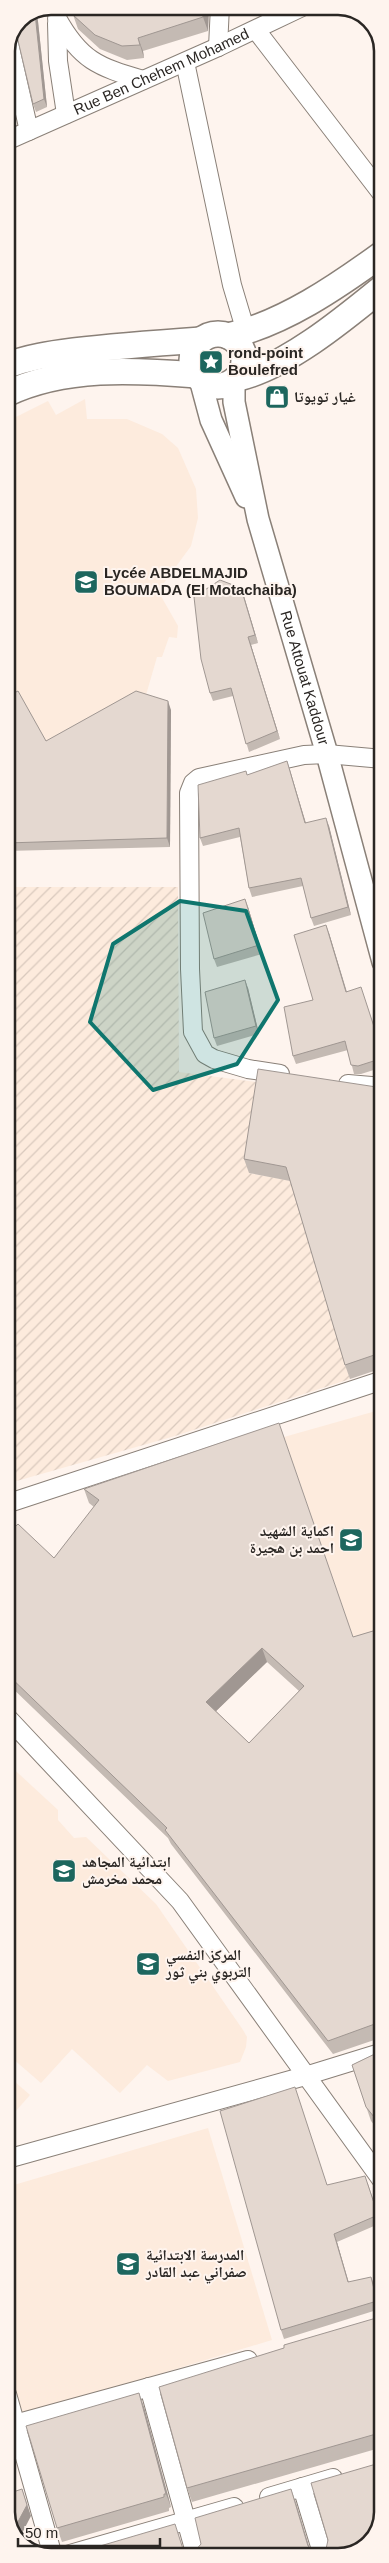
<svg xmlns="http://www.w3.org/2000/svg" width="389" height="2563" font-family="Helvetica,'Noto Naskh Arabic',sans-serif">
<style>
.built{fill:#fdebdd}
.industrial{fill:url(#industrial-furrows)}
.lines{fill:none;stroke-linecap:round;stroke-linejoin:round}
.minor-casing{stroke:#8a8078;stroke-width:20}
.tertiary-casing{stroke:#8a8078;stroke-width:24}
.secondary-casing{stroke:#8a8078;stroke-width:28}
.minor{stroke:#fff;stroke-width:18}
.tertiary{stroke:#fff;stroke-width:21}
.secondary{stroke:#fff;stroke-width:25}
.wall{fill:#c4bab3;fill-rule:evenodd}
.shaded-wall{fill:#a09792}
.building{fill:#e4d8d0;stroke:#a09792;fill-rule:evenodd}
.marked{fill:#0f766e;fill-opacity:0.2;stroke:#0f766e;stroke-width:4;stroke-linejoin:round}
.labels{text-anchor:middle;stroke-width:4;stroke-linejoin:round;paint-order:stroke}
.street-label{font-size:15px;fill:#2a2623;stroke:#fef4ee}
.poi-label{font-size:15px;font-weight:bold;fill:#2a2623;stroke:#fef4ee;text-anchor:start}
.rim{fill:none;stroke:#2a2623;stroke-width:2.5}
</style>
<defs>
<pattern id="industrial-furrows" width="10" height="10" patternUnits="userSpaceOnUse" patternTransform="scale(1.25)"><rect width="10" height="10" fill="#fdebdd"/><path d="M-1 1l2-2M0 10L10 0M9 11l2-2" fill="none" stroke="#d9c9bd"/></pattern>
</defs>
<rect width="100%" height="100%" fill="#fef4ee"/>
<g class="built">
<path d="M85 399 87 419H127L162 434 178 448 196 489 198 518 191 546 158 591 178 626 177 638 169 637 162 657H157L146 695 49 749 6 707V422L48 401 56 415Z"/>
<path d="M383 1409V1644L358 1651 284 1437Z"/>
<path d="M6 1762 58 1810V1820L74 1838 86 1837 156 1904 243 2030 247 2037 246 2047 240 2062 168 2081 147 2065 120 2093 72 2049 41 2083 12 2058 7 2063Z"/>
<path d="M7 2075 30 2095 7 2121Z"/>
<path d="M208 2128 272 2340 23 2415 7 2361V2187Z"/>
</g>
<path class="industrial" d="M6 887H178L179 1072 263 1083 249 1173 292 1181 350 1379 175 1436 6 1484Z"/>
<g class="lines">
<defs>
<g id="minor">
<path d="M57 18C80 60 98 67 143 80"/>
<path d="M57 23 58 61 66 114"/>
<path d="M256 30 382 194"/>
<path d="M9 43 29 131"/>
<path d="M218 47 220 6"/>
<path d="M185 62 232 285 246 332"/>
<path id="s1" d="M6 141 218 47 302 7"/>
<path d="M280 1074 248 1069 214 1059 205 1054 193 1032 190 969 189 793 193 783 199 778 304 755 327 754 383 759"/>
<path d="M348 1084 383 1087"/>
<path d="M6 1504 383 1380"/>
<path d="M6 1716 180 1901 383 2182"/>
<path d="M7 2159 305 2076 383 2052"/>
<path d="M149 2387 196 2556"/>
<path d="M7 2394 53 2556"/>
<path d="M7 2430 15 2424 248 2360"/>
<path d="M302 2487 323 2556"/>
<path d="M269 2497 333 2478"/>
<path d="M63 2556 234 2507"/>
</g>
<g id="tertiary">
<path d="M200 379 211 420 246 497"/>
<path id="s2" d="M234 381V402L258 519 327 754 383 962"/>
</g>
<g id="secondary">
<circle cx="218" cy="360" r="26"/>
<path d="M228 336C283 324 338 286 382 254"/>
<path d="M6 366C28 357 51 354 74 351 116 346 158 343 201 340"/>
<path d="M238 378C286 367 344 319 382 288"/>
<path d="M6 394C64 366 134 370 197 375"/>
</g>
</defs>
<use href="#minor" class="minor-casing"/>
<use href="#tertiary" class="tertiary-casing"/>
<use href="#secondary" class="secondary-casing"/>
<use href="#minor" class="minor"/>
<use href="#tertiary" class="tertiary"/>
<use href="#secondary" class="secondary"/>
</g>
<g class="wall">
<path d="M70 6H209L208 31 143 51 144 58 127 60 100 49 78 29Z"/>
<path d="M37 12 47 107 36 112 33 104 18 39 13 34 20 19Z"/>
<path d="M6 79 16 122 6 124Z"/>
<path d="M241 588 258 643 251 645 280 739 249 752 233 696 213 701 210 693Z"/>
<path d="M6 697 46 741 171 710 170 847 6 851Z"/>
<path d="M287 761 306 823 329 826 351 915 314 926 311 918 303 886 252 897 249 888 240 837 203 846 200 838 248 775Z"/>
<path d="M248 907 262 954 217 967 214 959Z"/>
<path d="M329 933 347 992 383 1053V1067L361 1074H354L348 1050 296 1064 293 1056 313 1000Z"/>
<path d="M248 988 259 1034 217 1046 214 1038Z"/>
<path d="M383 1088V1368L350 1379 345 1365 290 1181 249 1173 244 1159Z"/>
<path d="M84 1489 353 1637 383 1628V2037L333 2054 171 1844 168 1838 6 1682V1535L54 1558 94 1507 89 1503ZM267 1662 299 1691 249 1743 216 1711Z"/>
<path d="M383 2050V2135L371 2121 352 2065Z"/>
<path d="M368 2184 381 2223 337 2242 348 2282 374 2285 380 2309 284 2339 281 2330 328 2185Z"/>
<path d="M383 2316V2447L192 2502 187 2488Z"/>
<path d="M144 2407 171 2507 169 2508V2511L62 2542 57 2528Z"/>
</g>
<g class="shaded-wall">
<path d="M204 6H209L208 31 203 17Z"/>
<path d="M37 12 47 107 44 99 35 13Z"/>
<path d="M138 38 143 51 144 58 140 45Z"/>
<path d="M6 79 16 122 13 114 6 84Z"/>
<path d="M241 588 244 596 258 643 255 635Z"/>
<path d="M248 637 251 645 280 739 277 731Z"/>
<path d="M168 701 171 710 170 847 167 838Z"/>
<path d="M287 761 290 770 308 831 305 823Z"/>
<path d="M326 818 329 826 351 915 348 907Z"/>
<path d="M245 899 248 907 262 954 259 945Z"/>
<path d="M326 925 329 933 349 1000 346 992Z"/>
<path d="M245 980 248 988 259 1034 256 1026Z"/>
<path d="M262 1648 267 1662 211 1716 206 1702Z"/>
<path d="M334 2234 337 2242 351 2290 348 2282Z"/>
<path d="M371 2277 374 2285 380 2309 377 2301Z"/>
<path d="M139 2393 144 2407 171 2507 166 2494Z"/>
<path d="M22 2489 31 2516 18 2541 13 2531Z"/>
<path d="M291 2489 296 2503 312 2556 308 2546Z"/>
</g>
<g class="building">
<path d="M70 6H204L203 17 138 38 140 45 122 46 95 35 73 15Z"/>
<path d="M35 13 44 99 33 104 16 32 15 31 20 19Z"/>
<path d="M6 84 13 114 6 115Z"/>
<path d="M220 580 241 588 255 635 248 637 277 731 246 744 231 688 210 693 201 659 194 597Z"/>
<path d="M18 691 46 741 136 691 168 701 167 838 6 843V697Z"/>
<path d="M287 761 305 823 326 818 348 907 311 918 301 878 249 888 239 828 200 838 198 785 246 771 247 775Z"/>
<path d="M245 899 259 945 214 959 203 913Z"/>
<path d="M326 925 346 992 361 987 383 1054V1058L358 1066 351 1065 345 1041 293 1056 284 1007 313 1000 294 935Z"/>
<path d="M245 980 256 1026 214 1038 205 992Z"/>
<path d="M258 1069 383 1088V1352L345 1365 286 1167 244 1159Z"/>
<path d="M279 1423 353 1637 383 1628V2021L328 2041 165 1830 167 1828 6 1673V1535L18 1524 54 1558 99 1500 84 1489ZM262 1648 304 1686 249 1743 206 1702Z"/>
<path d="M383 2050V2128L366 2107 352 2065Z"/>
<path d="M295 2087 327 2185 365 2176 378 2215 334 2234 348 2282 371 2277 377 2301 281 2330 220 2111Z"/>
<path d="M383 2316V2432L187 2488 159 2387 284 2348V2345Z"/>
<path d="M139 2393 166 2494H164V2497L57 2528 26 2426Z"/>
<path d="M383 2462V2512L371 2542 344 2556H66L175 2524 183 2549 194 2552 201 2544 195 2518 291 2489 308 2546 315 2552H322L326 2549 328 2540 311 2483Z"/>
<path d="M22 2489 27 2505 13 2531 7 2518V2494Z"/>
</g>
<path class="marked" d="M180 901 246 911 278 1000 237 1064 153 1090 90 1022 113 944Z"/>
<defs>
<symbol id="sight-square" viewBox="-11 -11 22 22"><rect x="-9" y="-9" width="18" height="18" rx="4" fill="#1d665e" stroke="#fef4ee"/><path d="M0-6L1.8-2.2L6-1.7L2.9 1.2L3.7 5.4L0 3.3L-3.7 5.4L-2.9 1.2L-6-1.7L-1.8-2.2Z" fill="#fff"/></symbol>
<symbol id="shop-square" viewBox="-11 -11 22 22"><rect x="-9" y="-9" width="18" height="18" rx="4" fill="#1d665e" stroke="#fef4ee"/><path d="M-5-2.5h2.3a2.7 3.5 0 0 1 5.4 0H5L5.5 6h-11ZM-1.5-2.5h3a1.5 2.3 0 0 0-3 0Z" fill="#fff"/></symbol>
<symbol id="school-square" viewBox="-11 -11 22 22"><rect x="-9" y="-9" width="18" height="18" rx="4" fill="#1d665e" stroke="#fef4ee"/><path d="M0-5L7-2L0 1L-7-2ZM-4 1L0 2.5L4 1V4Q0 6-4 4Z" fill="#fff"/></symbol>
</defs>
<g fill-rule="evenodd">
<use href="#sight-square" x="197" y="348" width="28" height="28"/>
<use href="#shop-square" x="263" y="383" width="28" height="28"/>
<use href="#school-square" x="72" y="568" width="28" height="28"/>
<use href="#school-square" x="337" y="1526" width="28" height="28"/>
<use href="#school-square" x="50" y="1857" width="28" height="28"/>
<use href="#school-square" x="134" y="1950" width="28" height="28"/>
<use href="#school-square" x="114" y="2250" width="28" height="28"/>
</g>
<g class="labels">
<g class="street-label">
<text dy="5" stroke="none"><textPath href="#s1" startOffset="170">Rue Ben Chehem Mohamed</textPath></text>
<text dy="5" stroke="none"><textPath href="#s2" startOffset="306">Rue Attouat Kaddour</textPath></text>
</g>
<g class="poi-label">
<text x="228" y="358">rond-point<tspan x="228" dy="17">Boulefred</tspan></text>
<text x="294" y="402">غيار تويوتا</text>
<text x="104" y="578">Lycée ABDELMAJID<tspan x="104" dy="17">BOUMADA (El Motachaiba)</tspan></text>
<text x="334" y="1536" text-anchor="end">اكماية الشهيد<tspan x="334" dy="17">احمد بن هجيرة</tspan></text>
<text x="82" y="1867">ابتدائية المجاهد<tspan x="82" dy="17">محمد مخرمش</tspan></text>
<text x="166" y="1960">المركز النفسي<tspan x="166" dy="17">التربوي بني ثور</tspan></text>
<text x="146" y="2260">المدرسة الابتدائية<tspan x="146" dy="17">صفراني عبد القادر</tspan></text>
</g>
</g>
<path d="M0 0H389V2563H0ZM51 15H338A36 36 0 0 1 374 51V2512A36 36 0 0 1 338 2548H51A36 36 0 0 1 15 2512V51A36 36 0 0 1 51 15Z" fill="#fef4ee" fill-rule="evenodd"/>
<path class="rim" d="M51 15H338A36 36 0 0 1 374 51V2512A36 36 0 0 1 338 2548H51A36 36 0 0 1 15 2512V51A36 36 0 0 1 51 15Z"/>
<path d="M18 2538v8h142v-8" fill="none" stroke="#2a2623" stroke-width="2.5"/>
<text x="25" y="2538" font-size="15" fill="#2a2623" stroke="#fef4ee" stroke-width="4" paint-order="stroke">50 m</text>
</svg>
